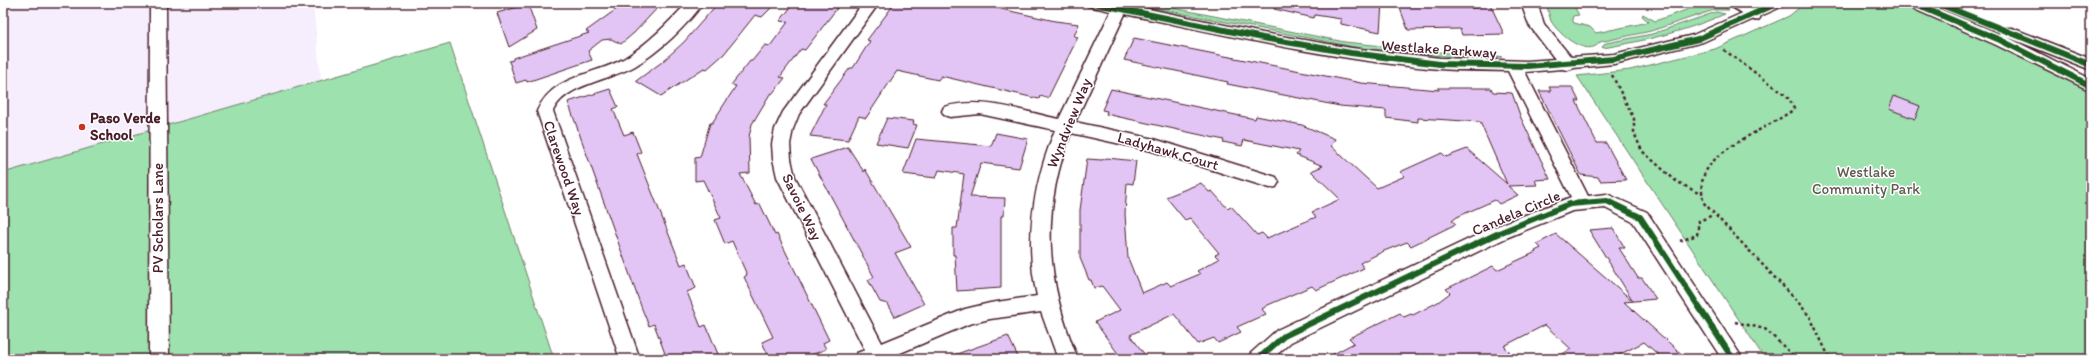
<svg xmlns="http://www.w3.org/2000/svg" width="2094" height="362" font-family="Itim,sans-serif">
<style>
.built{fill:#f6eefc}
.green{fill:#9ce1ae;stroke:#73806c}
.building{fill:#e2c5f4;stroke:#4a1f2b}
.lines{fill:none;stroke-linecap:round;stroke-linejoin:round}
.service-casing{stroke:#4a1f2b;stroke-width:12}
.minor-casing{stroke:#4a1f2b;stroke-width:3}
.path{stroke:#4a1f2b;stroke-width:2.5;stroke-dasharray:3 3;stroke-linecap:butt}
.service{stroke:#fff;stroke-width:9}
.minor{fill:#fff;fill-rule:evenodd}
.cycleway-casing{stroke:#fff;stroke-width:8}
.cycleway{stroke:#1b5e20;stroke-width:6}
.poi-dot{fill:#c8321e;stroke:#fff;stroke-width:1.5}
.labels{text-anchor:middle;stroke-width:3;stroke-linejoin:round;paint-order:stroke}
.street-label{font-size:15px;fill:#4a1f2b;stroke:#fff}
.poi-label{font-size:15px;font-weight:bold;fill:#4a1f2b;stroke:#fff;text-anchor:start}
.park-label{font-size:15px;fill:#635952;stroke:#fff}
</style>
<rect width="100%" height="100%" fill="#fff"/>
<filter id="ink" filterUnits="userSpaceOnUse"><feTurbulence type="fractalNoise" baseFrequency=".025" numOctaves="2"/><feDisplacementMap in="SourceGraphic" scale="8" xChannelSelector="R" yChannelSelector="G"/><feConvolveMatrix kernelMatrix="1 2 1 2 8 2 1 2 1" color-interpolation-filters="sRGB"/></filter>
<g filter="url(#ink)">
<path class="built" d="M3 3H313L321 81 3 173Z"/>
<g class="green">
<path d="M1128 3H1148L1345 42 1449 53 1490 54 1502 57H1453L1365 49Z"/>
<path d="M1546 3H1592L1575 8 1579 15 1573 16 1572 19 1574 23 1590 27 1596 33 1649 22 1642 16 1643 14 1655 21 1703 4 1701 3H1717L1729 10H1714L1651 31 1600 42C1588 59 1558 34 1551 21 1549 16 1548 9 1546 3Z"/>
<path d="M1805 3H1902L1936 15 2091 89V359H1765L1577 76 1630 70 1715 49 1789 16Z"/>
<path d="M1716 12 1725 14C1686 31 1645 41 1603 48L1602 47 1606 43 1652 34Z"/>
<path d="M450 43 554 359H3V173Z"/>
</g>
<g class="building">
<path d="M625 3H662L634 33 621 44 611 39 602 40 588 51 592 60 527 82 526 80 516 83 509 61 513 60V58L589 33 586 31Z"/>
<path d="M718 3H776L762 17 755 15 724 54 707 69 704 68 661 96 636 81 662 62 684 42Z"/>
<path d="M794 3H841L805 50 801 49 780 77 785 78 772 94H770L752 124 749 137 750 173 740 174 756 205 760 204 775 235 777 234 829 340 823 343 826 349 802 359H770L762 342 773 337 744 277 747 275 732 241 725 244 715 220 721 218 703 180 695 181V158L700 157 710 123H712L736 86 731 85 750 61H752L765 45 770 46 788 22 780 21Z"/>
<path d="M895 3H974L1055 21 1079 24 1074 36 1078 37 1048 98 1040 96 1039 99 941 76 938 80 897 71 866 118 859 116 848 140 810 136 826 104H823L850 68H853L870 41 867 40Z"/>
<path d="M1275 3H1382L1380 32 1341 24V19L1315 15 1314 18 1274 9Z"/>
<path d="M1398 3H1435L1438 8H1477L1475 5 1490 4 1504 34 1462 35 1460 29 1408 30Z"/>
<path d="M528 4 537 30 509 47 497 13Z"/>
<path d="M1134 38 1361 83 1439 90 1438 88H1491L1493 92 1512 93 1521 118 1550 179 1535 180 1537 185 1508 186 1518 195 1499 204 1495 200 1457 217 1452 221 1456 224 1411 246 1407 242 1384 251 1360 263 1364 268 1316 290 1312 286 1268 305 1262 309 1266 314 1237 327 1241 332 1218 343 1214 338 1198 344 1174 314 1130 335 1148 359H1122L1095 322 1120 310 1102 286 1094 288 1091 280H1089L1080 258V210L1087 159 1102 160 1107 158 1136 161 1133 184 1127 183 1125 214 1128 258 1142 293 1167 282 1171 286 1200 274 1197 271 1219 259 1215 255 1219 253 1190 218 1185 220 1166 197 1201 183 1209 192 1212 191 1227 208 1231 206 1257 235 1262 233 1267 238 1316 217 1312 212 1340 199 1311 171 1323 166 1296 155 1299 151 1244 140 1242 146 1223 142 1224 140 1106 114 1107 111 1102 110 1111 89 1255 119 1256 116 1302 125 1335 139 1331 146 1377 188 1405 176 1400 172 1442 153 1446 157 1467 149 1507 184 1480 122 1418 118V122L1386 118V110L1340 106 1227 84 1228 82 1124 60Z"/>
<path d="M1549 87H1572L1579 101H1576L1597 143H1606L1626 180 1600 181 1598 177 1581 175 1539 91H1551Z"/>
<path d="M610 89 618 107 613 109 624 135 633 132 641 152 637 154 677 255 681 265 686 263 696 288 687 292 701 327 706 325 720 359H667L654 324 649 326 642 309 568 102Z"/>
<path d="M1894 96 1920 106 1915 119 1889 109Z"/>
<path d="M887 118 914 121 913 124 917 125 908 148 876 143Z"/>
<path d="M996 133 1028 139 1019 168 981 163 970 197 1005 198 1004 216H1001V288L957 291 955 255H953V228H957L964 174 939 170 936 178 903 174 916 139 991 146Z"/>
<path d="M848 147 864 172 865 169 911 247 895 253 924 304 895 317 888 304 880 302 868 280 874 277 811 159Z"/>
<path d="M1613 228 1625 248H1619L1638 278H1642L1656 299 1624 302 1687 359H1663L1644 342 1611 359H1554L1571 349 1545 325 1504 346 1510 352 1497 359H1324L1354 343 1349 338 1400 313 1404 317 1411 314 1413 315 1438 302 1450 293 1446 289 1493 266 1497 270 1536 252 1535 251 1541 248 1537 244 1556 234 1633 301 1589 230Z"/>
<path d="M1008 336 1019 359H949L948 357Z"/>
</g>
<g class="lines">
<defs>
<path id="service" d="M1734 3 1756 16"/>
<g id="minor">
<path d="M152 3H164L166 6 169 359H149L150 6Z"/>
<path d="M687 3H703C686 27 660 51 635 66 611 80 565 84 553 111L640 359H620L537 111C553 74 594 76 625 58 649 43 668 23 687 3Z"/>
<path d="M863 3H879L799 114 793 129 790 144 791 159 795 177 882 343 965 309 990 303 1037 296C1024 239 1033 184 1055 130L980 114 950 117 944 115 942 111 944 107C982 96 1022 111 1059 119L1111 11 1088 6 1085 3H1120L1263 33 1351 48 1440 58 1527 61 1555 59 1529 25 1521 3H1537L1544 24 1571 57 1614 54 1693 35 1765 3H1786L1783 6 1703 42 1614 64 1574 68 1568 70 1562 69 1525 72 1588 196 1607 194 1647 212 1743 359H1722L1633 222 1605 208 1572 211 1506 238 1291 342 1272 359H1248L1251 353 1277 330 1492 228 1571 197 1508 71C1485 70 1462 71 1439 69 1333 60 1229 36 1125 14L1075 122 1154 139 1276 177 1279 182 1276 187 1270 188 1152 151 1071 133C1040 212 1046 282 1078 359H1058L1041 312 990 319 969 324 886 359H854L857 353 865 350 777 177 773 159 772 144 775 129 783 112Z"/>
<path d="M1904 3H1925L2000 34 1998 31 2000 28H2012L2091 59V70L2007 37 2091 79V91L1994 44 1907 6Z"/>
</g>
</defs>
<use href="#service" class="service-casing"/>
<use href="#minor" class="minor-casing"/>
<g class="path">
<path d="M1724 50 1783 93 1790 100 1794 109C1769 129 1704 150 1702 184 1701 190 1703 196 1703 202L1798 302 1810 317 1830 359"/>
<path d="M1612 75 1634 119V133L1642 151 1676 181 1700 194"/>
<path d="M1680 241 1697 235 1699 221 1713 215"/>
<path d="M1735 322 1765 329 1797 359"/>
</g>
<use href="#service" class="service"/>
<use href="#minor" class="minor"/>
<defs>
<g id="cycleway">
<path d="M1093 3 1263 38 1351 53 1440 64 1527 66 1614 59 1698 39 1778 3"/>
<path d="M1912 3 2000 40 2091 86"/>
<path d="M1937 3 2091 65"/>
<path d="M1258 359 1284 336 1499 233 1570 204 1607 201 1640 217 1733 359"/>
</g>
</defs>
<use href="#cycleway" class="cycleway-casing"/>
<use href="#cycleway" class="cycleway"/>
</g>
</g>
<circle class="poi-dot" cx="82" cy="127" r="4"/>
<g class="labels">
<g class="street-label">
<text transform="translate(1439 49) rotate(4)" y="5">Westlake Parkway</text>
<text transform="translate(1069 123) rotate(-68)" y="5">Wyndview Way</text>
<text transform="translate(1168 151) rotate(16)" y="5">Ladyhawk Court</text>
<text transform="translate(564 168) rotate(71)" y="5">Clarewood Way</text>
<text transform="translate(802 207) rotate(64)" y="5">Savoie Way</text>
<text transform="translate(1516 213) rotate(-23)" y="5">Candela Circle</text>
<text transform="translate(158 218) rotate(-90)" y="5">PV Scholars Lane</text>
</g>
<g class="poi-label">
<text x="90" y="123">Paso Verde<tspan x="90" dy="17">School</tspan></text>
</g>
<g class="park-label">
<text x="1866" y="177">Westlake<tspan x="1866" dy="17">Community Park</tspan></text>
</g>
</g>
<rect width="2094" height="362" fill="none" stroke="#fff" stroke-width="16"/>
<rect x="8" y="8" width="2078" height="346" fill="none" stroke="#4a1f2b" stroke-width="1.5" filter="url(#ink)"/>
</svg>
